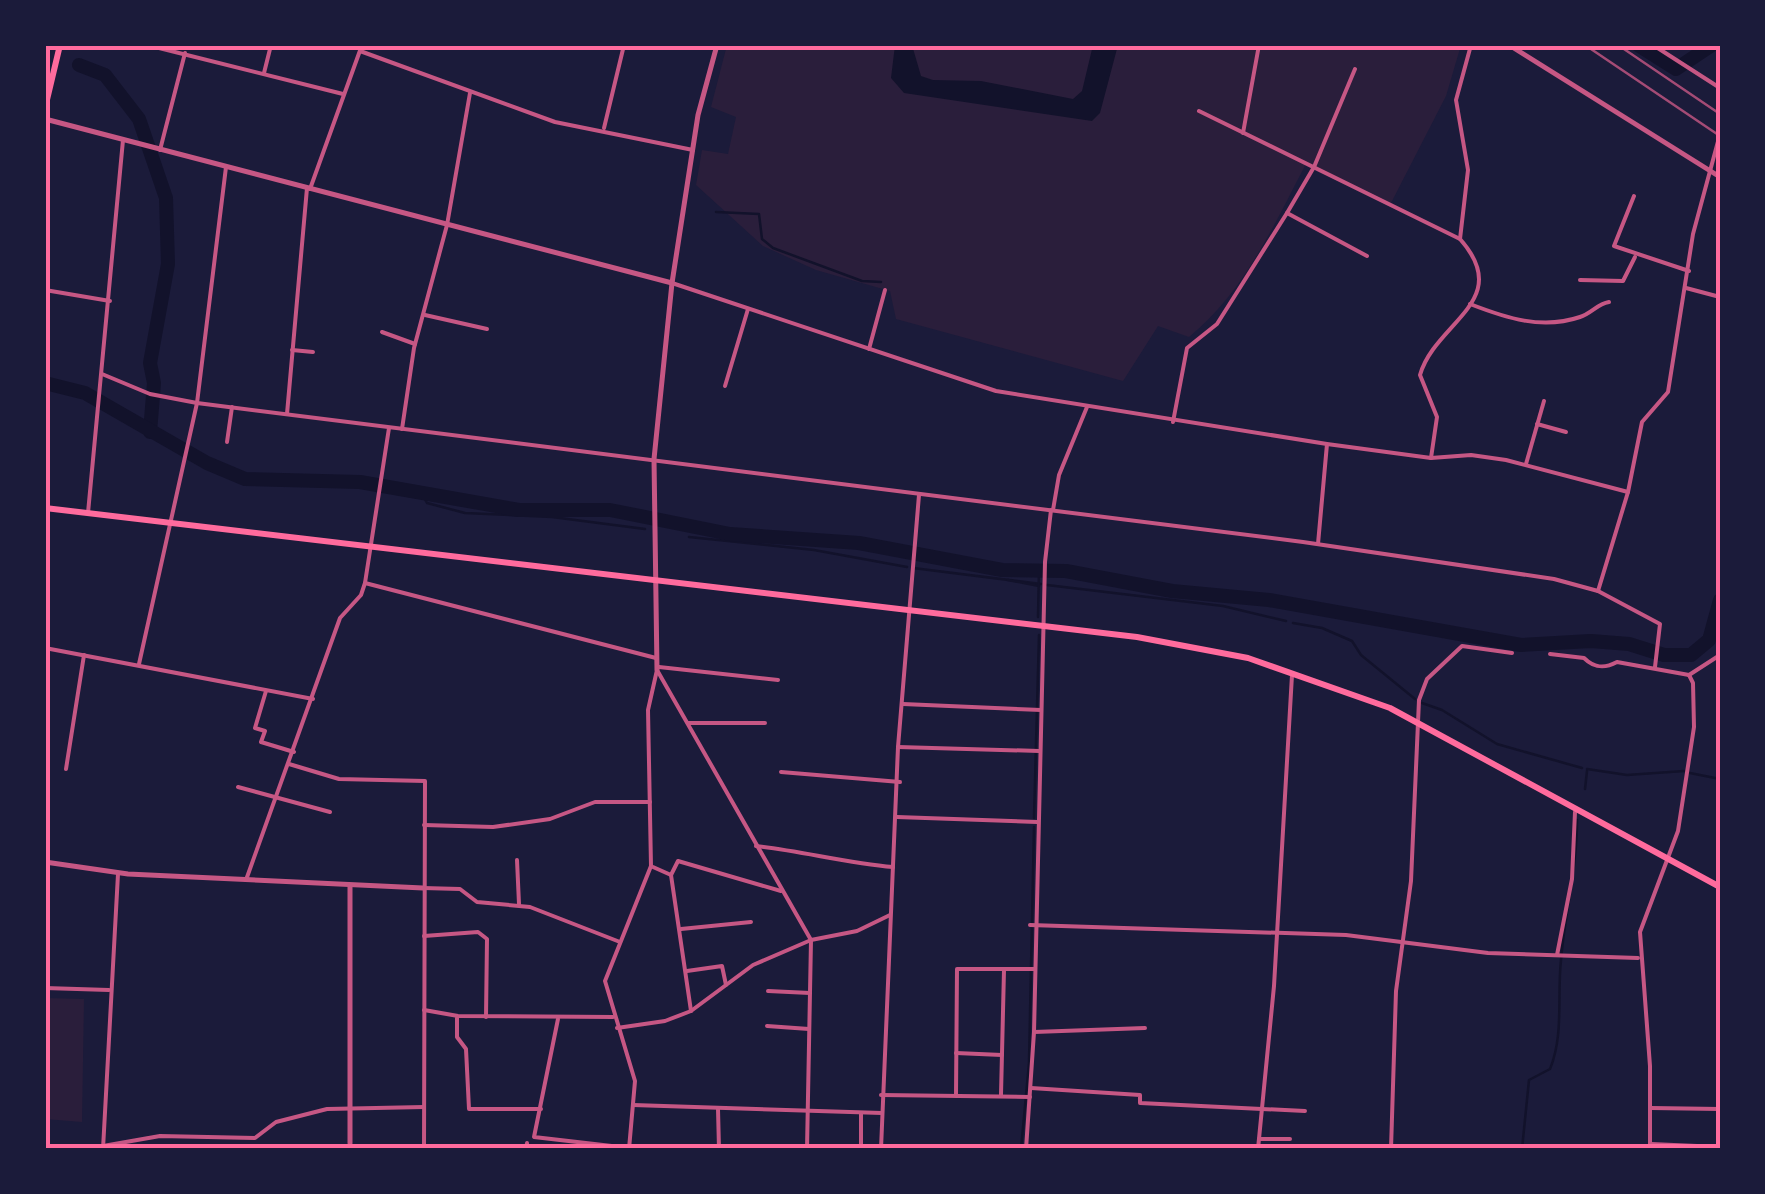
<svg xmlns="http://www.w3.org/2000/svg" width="1765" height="1194" font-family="'Times New Roman',serif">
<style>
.green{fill:#2a1e3b}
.water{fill:#12122b}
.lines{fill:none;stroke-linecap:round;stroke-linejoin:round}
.stream{stroke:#12122b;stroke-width:2.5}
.river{stroke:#12122b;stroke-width:14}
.minor{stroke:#c65784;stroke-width:4}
.tertiary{stroke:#c65784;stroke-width:5}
.trunk{stroke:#ff6b9d;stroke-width:6}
.rail{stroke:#a44b75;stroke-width:2.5}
.neatline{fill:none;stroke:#ff6b9d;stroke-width:4}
</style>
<rect width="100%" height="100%" fill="#1b1b3a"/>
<g class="green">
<path d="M727 45H1461L1446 96 1391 203 1307 162C1273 226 1246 290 1189 337L1158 326 1123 381 896 319 890 291 816 270 763 246 696 185 702 150 728 154 736 117 711 107Z"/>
<path d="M45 998 84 999 82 1122 45 1119Z"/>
</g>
<path class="water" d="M895 45H912L921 76 933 80 981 81 1073 99 1082 91 1093 45H1118L1100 113 1092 121 904 93 891 78Z"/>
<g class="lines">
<g class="stream">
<path d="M716 212 759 214 762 239 773 248 862 281 881 282"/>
<path d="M423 496 427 503 465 513 552 517 645 529"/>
<path d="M689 537 814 550 907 567"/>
<path d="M913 568 1041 584"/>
<path d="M1008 580 1039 586"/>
<path d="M1047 585 1223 606 1286 621"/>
<path d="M1038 617 1039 570"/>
<path d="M1293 623 1322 628 1352 641 1361 655 1415 699"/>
<path d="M1422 703 1442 710 1497 744 1582 768"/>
<path d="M1587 769 1627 775 1684 771"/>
<path d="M1690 773 1720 779"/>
<path d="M1585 789 1587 771"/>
<path d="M1034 818 1039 635"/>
<path d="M1021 1149 1029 1063 1034 827"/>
<path d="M1522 1149 1529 1080 1550 1069C1564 1035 1557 996 1561 960 1565 911 1577 870 1577 820"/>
</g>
<g class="river">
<path d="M1638 45 1676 69 1712 45"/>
<path d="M79 65 105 75 139 119 166 198 168 264 150 363 154 383 150 432"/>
<path d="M45 383 85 393 207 463 245 479 360 482 519 510H610L730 534 859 543 1002 570 1066 571 1172 591 1269 600 1521 645 1591 641 1629 644 1664 655H1691L1709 640 1720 600"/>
</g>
<g class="minor">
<path d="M147 45 343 94"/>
<path d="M1653 45 1720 88"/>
<path d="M360 51 555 122 693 150"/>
<path d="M264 73 271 45"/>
<path d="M1199 111 1460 239C1515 301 1435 322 1420 375L1437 417 1431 458"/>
<path d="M604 128 624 45"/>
<path d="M1243 133 1259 45"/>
<path d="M160 150 185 53"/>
<path d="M310 189 362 45"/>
<path d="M1634 196 1614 246 1689 271"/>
<path d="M1287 213 1367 256"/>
<path d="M1460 239 1468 170 1456 100 1471 45"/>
<path d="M1580 280 1623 281 1635 257"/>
<path d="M672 283 996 391 1327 444 1431 458 1471 455 1506 460 1628 492"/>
<path d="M1686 288 1720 297"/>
<path d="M45 290 110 301"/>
<path d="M1470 304C1506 318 1542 330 1580 317 1592 313 1597 304 1609 302"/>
<path d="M425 315 487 329"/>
<path d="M382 332 415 344"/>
<path d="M869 349 885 290"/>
<path d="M292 350 313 352"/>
<path d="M102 374 150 394 197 403 1303 542 1554 579 1598 591 1660 624 1655 667"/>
<path d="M725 386 748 309"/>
<path d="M287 414 307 188"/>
<path d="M1173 422 1187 348 1217 324 1287 213 1314 167 1355 69"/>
<path d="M1537 424 1566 432"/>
<path d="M402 429 414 348 447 225 470 93"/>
<path d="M227 442 232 407"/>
<path d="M1526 464 1544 401"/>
<path d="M1053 510 1059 475 1087 407"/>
<path d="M88 513 123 140"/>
<path d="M1318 544 1327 444"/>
<path d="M365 583 656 658"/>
<path d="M1598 591 1628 492 1642 422 1668 392 1693 234 1720 134"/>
<path d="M45 648 313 699"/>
<path d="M1550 654 1584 658C1594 668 1604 669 1617 662L1689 675"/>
<path d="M139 664 197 403 226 167"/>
<path d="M659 667 778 680"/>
<path d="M657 670 811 940 807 1149"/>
<path d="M1689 675 1720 655"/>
<path d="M266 691 255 728 265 731 261 742 294 752"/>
<path d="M903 704 1041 710"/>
<path d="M688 723H765"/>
<path d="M898 747 1039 751"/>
<path d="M289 764 339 779 425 781 424 1149"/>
<path d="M66 769 84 655"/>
<path d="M781 772 900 782"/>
<path d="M238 787 330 812"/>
<path d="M897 817 1037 822"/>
<path d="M424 825 493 827 550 819 595 802H650"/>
<path d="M756 846C802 851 846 863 893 867"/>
<path d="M517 860 519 904"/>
<path d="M653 867 671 875"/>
<path d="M246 880 340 618 361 595 365 583 389 428"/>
<path d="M423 888 460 889 477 902 530 907 620 942"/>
<path d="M1030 925 1346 935 1488 953 1638 958"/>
<path d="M681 929 751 922"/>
<path d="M424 936 478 932 487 939 486 1017"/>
<path d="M1557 955 1572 879 1575 812"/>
<path d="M687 971 722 966 726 985"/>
<path d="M45 988 109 990"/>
<path d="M768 991 810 993"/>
<path d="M424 1010 458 1016 613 1017"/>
<path d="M691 1011 671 875 678 861 781 891"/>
<path d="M457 1018V1037L466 1049 469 1109H541"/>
<path d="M558 1019 534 1137 629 1148"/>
<path d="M767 1026 809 1029"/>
<path d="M617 1028 665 1021 691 1011 753 965 811 940 857 931 890 915"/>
<path d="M1034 1032 1145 1028"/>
<path d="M956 1053 1002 1055"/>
<path d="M1031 1088 1140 1095V1103L1305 1111"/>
<path d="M881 1095 1030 1097"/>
<path d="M1001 1095 1004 970"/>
<path d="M956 1096 957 969H1035"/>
<path d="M633 1105 882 1113"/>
<path d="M1651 1108 1720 1109"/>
<path d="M718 1109 719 1149"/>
<path d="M1259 1139H1290"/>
<path d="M1651 1144 1720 1147"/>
<path d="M103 1146 160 1136 255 1138 276 1122 327 1109 424 1107"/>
<path d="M103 1149 118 874"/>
<path d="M526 1149 527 1143"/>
<path d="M629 1149 635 1081 605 981 651 866 648 710 657 670"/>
<path d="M861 1149V1114"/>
<path d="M881 1149 898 747 919 495"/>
<path d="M1026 1149 1034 1032 1045 562 1051 510"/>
<path d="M1258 1149 1274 986 1292 675"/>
<path d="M1391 1149 1396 991 1411 881 1419 700 1427 679 1462 646 1512 653"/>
<path d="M1650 1149V1066L1640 932 1678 831 1694 727 1693 683 1689 675"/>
</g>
<g class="tertiary">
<path d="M1509 45 1720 177"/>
<path d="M45 119 672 283"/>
<path d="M657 670 654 459 672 283 698 115 717 45"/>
<path d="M45 862 128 874 423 888"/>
<path d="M350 886V1143"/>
</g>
<g class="trunk">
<path d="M45 108 60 45"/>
<path d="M45 508 1137 637 1248 658 1390 708 1720 887"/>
</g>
<g class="rail">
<path d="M1585 45 1720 136"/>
<path d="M1618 45 1720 114"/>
</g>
</g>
<rect width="1765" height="1194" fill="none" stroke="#1b1b3a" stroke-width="95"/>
<rect x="48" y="48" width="1670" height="1098" class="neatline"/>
</svg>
